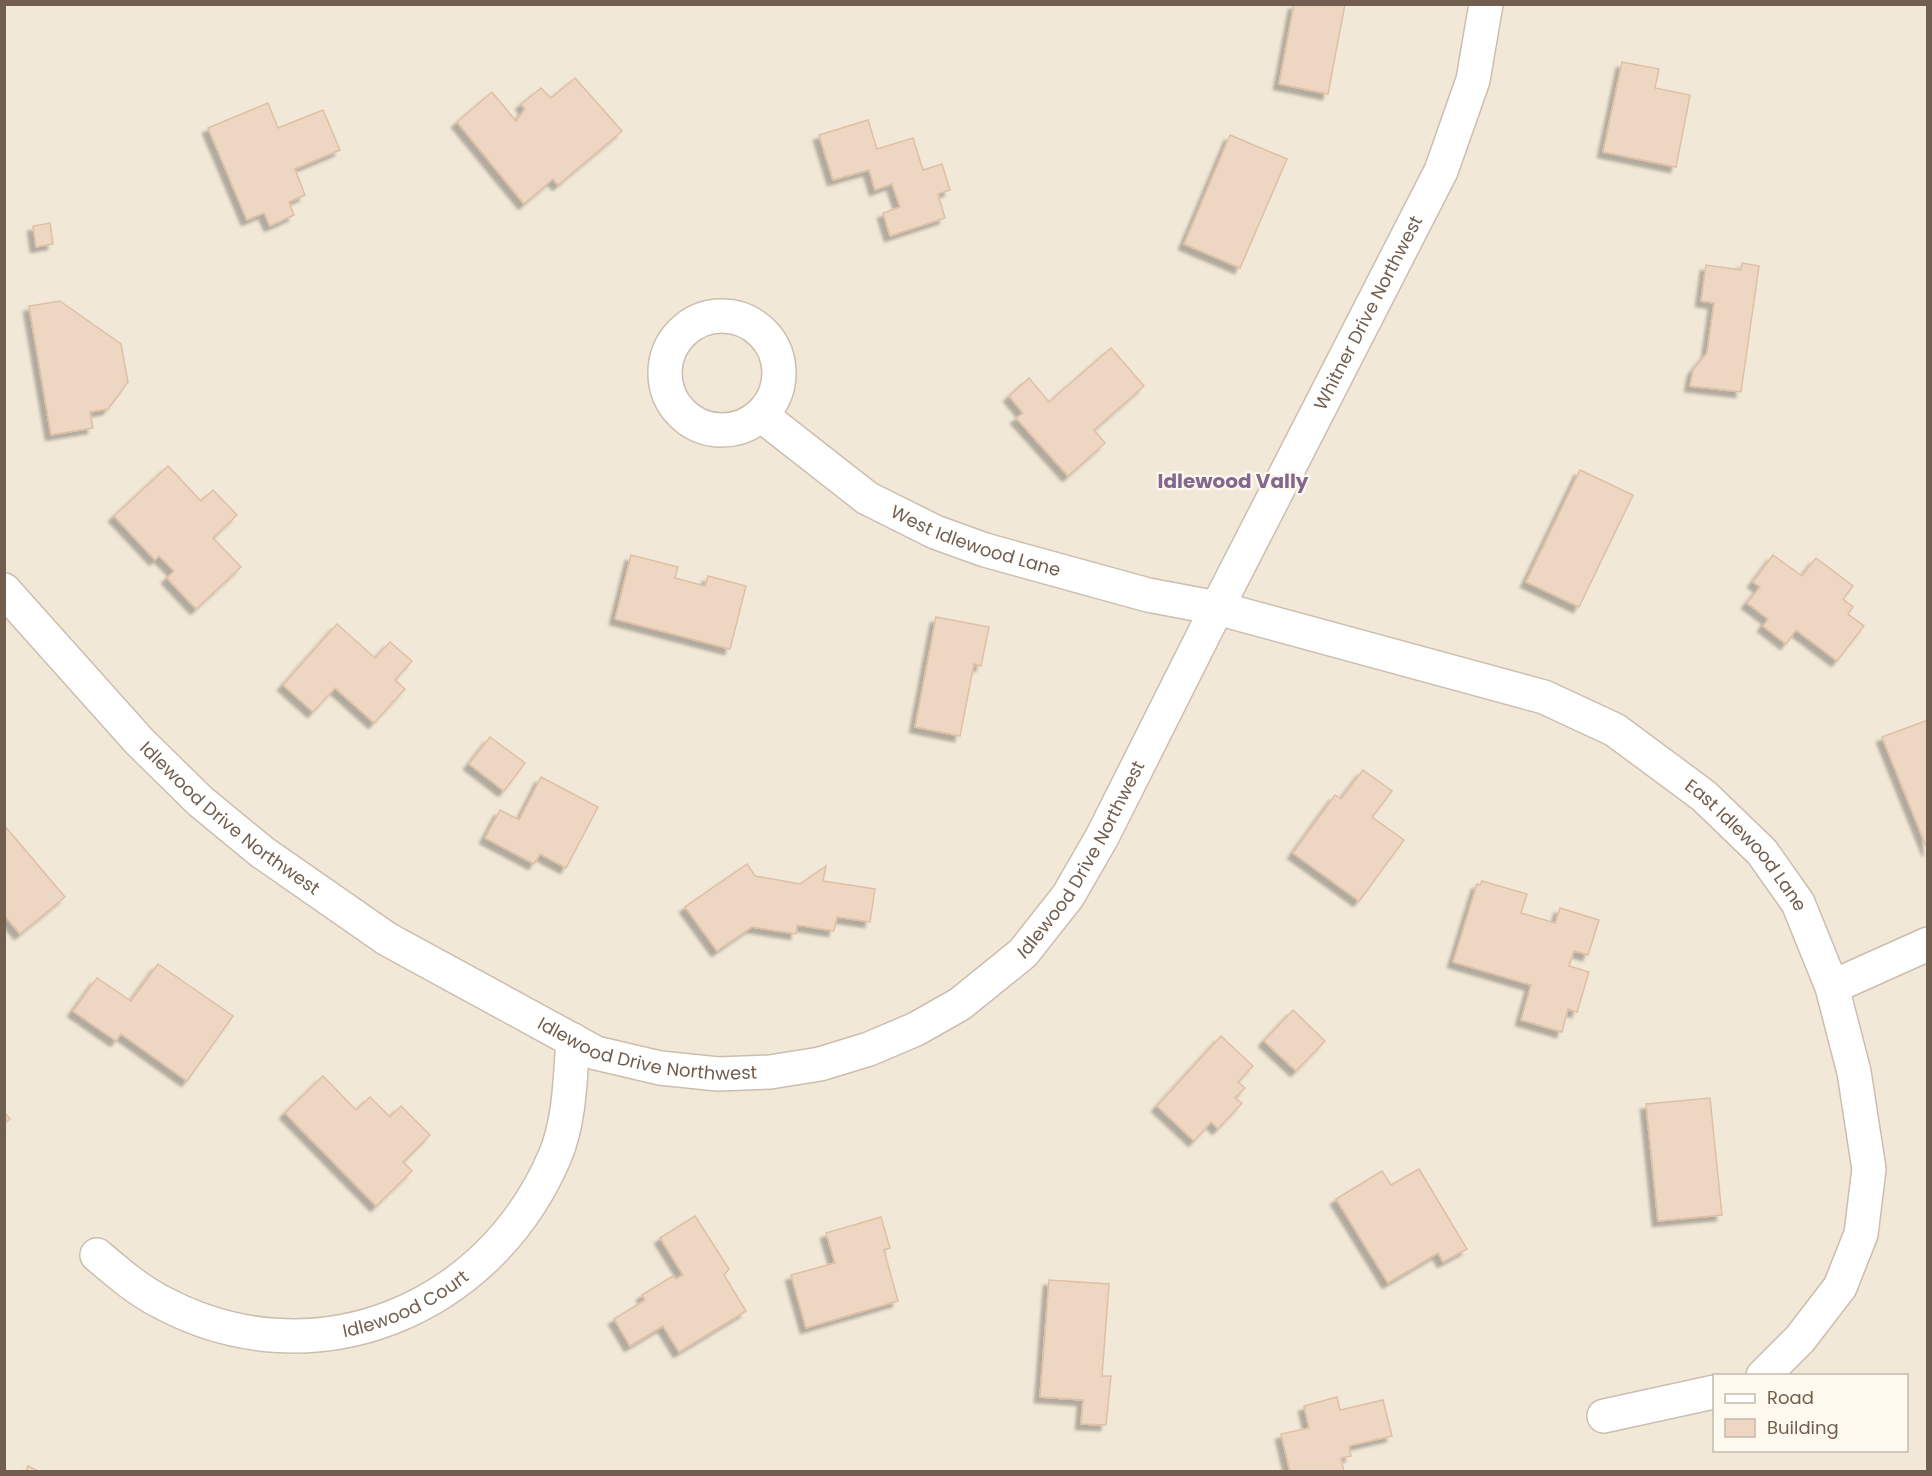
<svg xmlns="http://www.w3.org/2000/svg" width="1932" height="1476" font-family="Poppins,sans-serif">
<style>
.residential{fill:#f2e8d7;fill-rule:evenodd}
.building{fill:#eed7c2;stroke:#dfbfa4;stroke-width:1.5;filter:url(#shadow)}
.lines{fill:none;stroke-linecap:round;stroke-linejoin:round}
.street-casing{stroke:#ccbeaf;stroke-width:36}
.street{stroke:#fff;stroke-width:33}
.labels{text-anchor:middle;stroke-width:4.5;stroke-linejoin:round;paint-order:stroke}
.street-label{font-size:18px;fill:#725e4e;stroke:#fdf9ee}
.neighbourhood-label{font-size:20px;font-weight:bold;fill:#84668e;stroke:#fdf9ee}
</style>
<defs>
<filter id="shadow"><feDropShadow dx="-5.5" dy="5.5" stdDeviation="1.5" flood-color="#0004"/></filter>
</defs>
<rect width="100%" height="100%" fill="#fbf5e8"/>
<path class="residential" d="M5 5H1927V1471L5 1472ZM1714 1376H1906V1450H1714Z"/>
<g class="building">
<path d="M1294 4H1345L1328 94 1279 84Z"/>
<path d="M1622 62 1659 69 1655 88 1690 95 1676 167 1603 152Z"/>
<path d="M575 78 622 131 558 185 553 179 524 204 457 122 492 92 516 121 525 109 521 104 541 88 551 98Z"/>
<path d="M268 103 278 128 323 110 340 150 295 169 305 195 289 202 294 215 270 226 264 213 247 220 208 128Z"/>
<path d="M868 120 877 149 913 138 923 170 942 164 950 190 938 194 945 218 890 236 883 213 900 207 892 184 875 190 869 170 833 180 819 135Z"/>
<path d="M1230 135 1287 159 1240 268 1184 244Z"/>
<path d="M50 223 53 244 36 247 33 226Z"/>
<path d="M1742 263 1759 266 1741 392 1690 386 1693 370 1707 353 1714 303 1701 301 1706 265 1741 270Z"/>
<path d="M60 301 121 344 128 382 108 409 90 412 93 428 51 435 29 306Z"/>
<path d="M1111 348 1144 386 1094 430 1105 443 1068 476 1016 418 1023 413 1009 396 1029 378 1049 402Z"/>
<path d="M168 466 201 501 213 490 237 515 213 538 241 567 196 609 167 578 174 571 159 556 155 560 114 516Z"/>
<path d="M1580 470 1633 495 1579 607 1526 582Z"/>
<path d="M631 555 678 567 675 578 705 586 708 576 746 586 730 649 615 619Z"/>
<path d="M1773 555 1802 576 1816 558 1853 586 1843 599 1853 607 1848 614 1864 626 1837 661 1796 630 1786 644 1763 626 1768 619 1747 603 1760 587 1753 582Z"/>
<path d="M936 617 989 627 981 666 974 664 960 736 915 727Z"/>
<path d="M337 624 375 658 390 642 412 661 395 680 405 689 374 723 335 688 313 712 283 685Z"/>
<path d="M1928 720V851L1882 737Z"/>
<path d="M490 737 525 763 504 791 469 764Z"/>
<path d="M1363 770 1392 791 1372 817 1404 840 1359 901 1293 853 1335 795 1341 799Z"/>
<path d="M541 777 598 807 566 868 540 854 534 864 485 838 500 810 519 820Z"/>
<path d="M4 825 65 897 20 934 4 915Z"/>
<path d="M747 864 755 876 800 884 826 866 823 881 875 889 870 922 837 917 834 931 797 925 796 934 752 927 717 951 685 907Z"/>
<path d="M1482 881 1527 894 1521 913 1555 923 1560 908 1599 920 1588 955 1574 951 1569 966 1589 972 1577 1012 1568 1009 1562 1032 1521 1020 1531 985 1453 962 1477 884 1480 885Z"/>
<path d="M158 964 233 1016 187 1081 121 1034 116 1041 73 1011 97 978 131 1001Z"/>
<path d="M1293 1010 1325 1041 1296 1071 1264 1041Z"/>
<path d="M1221 1036 1253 1066 1238 1082 1245 1088 1235 1098 1242 1103 1218 1129 1211 1122 1194 1141 1157 1106Z"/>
<path d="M323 1076 356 1110 370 1097 390 1117 401 1106 430 1135 403 1162 412 1171 376 1206 285 1113Z"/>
<path d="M1710 1098 1722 1215 1658 1221 1646 1104Z"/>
<path d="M4 1112 10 1119 4 1124Z"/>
<path d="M1419 1169 1467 1249 1443 1262 1438 1253 1388 1283 1336 1199 1382 1171 1391 1185Z"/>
<path d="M695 1216 729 1269 724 1275 746 1311 679 1352 663 1326 630 1346 614 1319 645 1300 642 1295 673 1276 676 1279 683 1275 660 1238Z"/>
<path d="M881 1217 890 1248 884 1250 898 1301 806 1328 791 1275 835 1263 826 1233Z"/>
<path d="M1049 1280 1109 1284 1102 1376H1111L1106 1425 1081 1424 1083 1400 1040 1397Z"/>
<path d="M1337 1397 1340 1410 1383 1400 1392 1436 1349 1446 1351 1456 1341 1458 1344 1472H1290L1281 1434 1309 1428 1304 1406Z"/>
<path d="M28 1466 40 1472H26Z"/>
</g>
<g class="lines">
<defs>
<g id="street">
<circle cx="722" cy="373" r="57"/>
<path id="s1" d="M761 415 867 498 935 532 985 550 1148 595 1217 608 1544 697 1615 730 1704 796 1762 852 1798 903 1832 987 1854 1072 1869 1169 1861 1234 1840 1287 1800 1339 1763 1376"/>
<path id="s2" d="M4 590 139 741 200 801 262 852 387 939 596 1053 660 1068 718 1074 770 1072 820 1064 869 1049 916 1029 960 1004 1023 953 1068 896 1102 837 1217 608 1441 171 1473 80 1486 4"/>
<path d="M1832 987 1928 944"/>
<path id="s3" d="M97 1255C118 1273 139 1291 163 1303 315 1383 489 1311 555 1156 570 1120 570 1079 573 1040"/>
<path d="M1604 1416 1714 1392"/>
</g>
</defs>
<use href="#street" class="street-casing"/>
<use href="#street" class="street"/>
</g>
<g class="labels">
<g class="street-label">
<text dy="6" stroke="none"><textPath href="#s2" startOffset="1948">Whitner Drive Northwest</textPath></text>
<text dy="6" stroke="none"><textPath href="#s1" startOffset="252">West Idlewood Lane</textPath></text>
<text dy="6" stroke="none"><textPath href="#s2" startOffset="322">Idlewood Drive Northwest</textPath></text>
<text dy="6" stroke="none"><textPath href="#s1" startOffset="1096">East Idlewood Lane</textPath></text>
<text dy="6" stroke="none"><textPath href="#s2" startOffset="1330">Idlewood Drive Northwest</textPath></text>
<text dy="6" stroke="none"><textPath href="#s2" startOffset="808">Idlewood Drive Northwest</textPath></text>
<text dy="6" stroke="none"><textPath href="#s3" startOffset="336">Idlewood Court</textPath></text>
</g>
<g class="neighbourhood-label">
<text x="1233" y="488">Idlewood Vally</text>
</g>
</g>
<rect width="1932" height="1476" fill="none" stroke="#725e4e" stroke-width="12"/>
<rect x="1713" y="1374" width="195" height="78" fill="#fdf9ee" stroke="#c5bbae" stroke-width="1.5"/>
<rect x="1725" y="1394" width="30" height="9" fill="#ffffff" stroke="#c5bbae" stroke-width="1.5"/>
<text x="1767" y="1404" font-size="18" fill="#725e4e">Road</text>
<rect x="1725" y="1419" width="30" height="18" fill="#eed7c2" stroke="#c5bbae" stroke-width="1.5"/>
<text x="1767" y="1434" font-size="18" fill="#725e4e">Building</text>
</svg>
